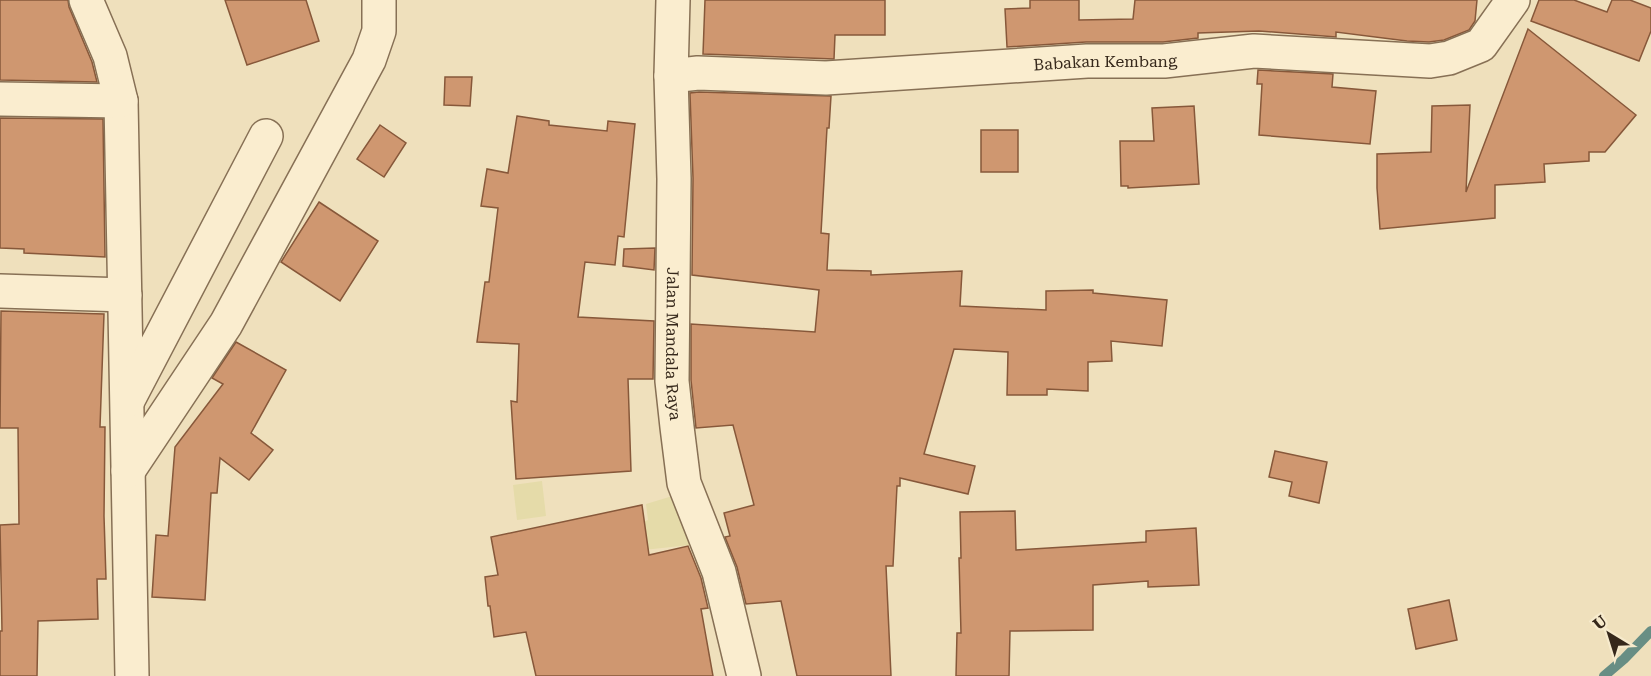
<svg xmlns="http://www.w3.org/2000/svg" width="1651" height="676" font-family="'Roboto Serif',serif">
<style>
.farmland{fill:#e5dba9}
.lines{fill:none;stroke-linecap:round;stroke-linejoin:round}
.stream{stroke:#688e84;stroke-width:10}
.building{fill:#cf9770;stroke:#87583a;stroke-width:1.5}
.minor-casing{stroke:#877055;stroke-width:36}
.tertiary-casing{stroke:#877055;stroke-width:36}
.minor{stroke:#faedcf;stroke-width:33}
.tertiary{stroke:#faedcf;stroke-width:33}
.labels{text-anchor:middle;stroke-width:5;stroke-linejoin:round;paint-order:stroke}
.street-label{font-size:16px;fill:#36281b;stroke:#f6eacc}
</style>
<rect width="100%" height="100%" fill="#efe0bc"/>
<g class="farmland">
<path d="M542 481 546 516 517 520 513 485Z"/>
<path d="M679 494 690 545 625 552 622 530 648 520 646 504Z"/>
</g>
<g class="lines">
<path class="stream" d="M1604 676 1624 659 1651 631"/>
</g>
<g class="building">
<path d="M0 0H68L69 7 92 62 97 82 0 80Z"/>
<path d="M225 0H306L319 41 247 65Z"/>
<path d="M705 0H885V35H835L834 59 703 54Z"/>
<path d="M1030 0H1079V20L1133 19 1135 0H1477L1475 21 1469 30 1444 40 1429 42 1407 41 1336 32V37L1259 31 1198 33V38L1163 42H1086L1007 47 1005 9 1030 8Z"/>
<path d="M1539 0H1574L1607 12 1612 0H1630L1651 8V31L1639 61 1531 21Z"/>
<path d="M1528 29 1636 115 1605 152H1589V161L1544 164 1545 182 1495 185V218L1380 229 1377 188V154L1431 152 1432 106 1470 105 1466 192Z"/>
<path d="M1258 70 1333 74 1332 87 1376 91 1370 144 1259 135 1262 84H1257Z"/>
<path d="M445 77H472L470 106 444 105Z"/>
<path d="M699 92 831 96 829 128H827L821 233 829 234 827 270 871 271V275L962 271 960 306 1046 310V291L1093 290V293L1167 300 1162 346 1111 341 1112 361 1088 362V391L1047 389V395H1007L1008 352 954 349 924 454 975 466 968 494 900 478V486H897L893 566H886L891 676H797L781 601 746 604 737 567 725 537 730 536 724 513 754 505 733 425 696 428 691 380V324L815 332 819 290 692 275 693 178 690 94V93Z"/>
<path d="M1194 106 1199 184 1128 188V186H1121L1120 141H1154L1152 108Z"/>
<path d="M517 116 549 121V125L607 131 608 121 635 124 624 237 618 236 615 265 585 262 578 317 654 321 653 379H628L631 471 516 479 511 401 517 402 519 344 477 342 485 282H489L498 208 481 206 487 169 508 173Z"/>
<path d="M0 118 103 119 105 257 24 253V249L0 248Z"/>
<path d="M380 125 406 143 384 177 357 159Z"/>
<rect x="981" y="130" width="37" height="42"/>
<path d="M319 202 378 241 340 301 281 262Z"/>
<path d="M655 248 654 270 623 266 624 249Z"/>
<path d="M1 311 104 314 100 427H105L104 516 106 579H97L98 619 38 621 37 676H0V631H2L0 525 19 524 18 428H0Z"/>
<path d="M236 342 286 370 251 433 273 450 249 480 220 458 217 493H211L205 600 152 597 156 535 168 536 175 447 223 384 212 378Z"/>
<path d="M1275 451 1327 462 1319 503 1289 496 1292 482 1269 477Z"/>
<path d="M642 505 649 555 688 546 701 578 708 608 701 609 713 676H536L526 632 494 637 490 606H488L485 577 498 575 491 537Z"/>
<path d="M1015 511 1016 550 1146 542V531L1196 528 1199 585 1148 587V581L1093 585V630L1010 631 1009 676H956L957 633H961L959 558H961L960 512Z"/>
<path d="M1449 600 1457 640 1416 649 1408 609Z"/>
</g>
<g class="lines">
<defs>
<g id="minor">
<path d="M86 0 110 56 121 101 132 676"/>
<path id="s1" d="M671 76 698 73 826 78 1087 61H1164L1254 51 1430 61 1449 58 1481 45 1513 0"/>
<path d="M0 99 121 101"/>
<path d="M0 291 125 295"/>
<path d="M128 400 266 136"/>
<path d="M128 471 226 324 369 60 379 31V0"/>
</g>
<g id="tertiary">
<path id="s2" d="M673 0 671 76 674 179 672 381 677 427 684 483 719 572 744 676"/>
</g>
</defs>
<use href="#minor" class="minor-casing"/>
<use href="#tertiary" class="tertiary-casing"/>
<use href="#minor" class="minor"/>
<use href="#tertiary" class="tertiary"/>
</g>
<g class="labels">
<g class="street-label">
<text dy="6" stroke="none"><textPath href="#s1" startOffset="435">Babakan Kembang</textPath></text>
<text dy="6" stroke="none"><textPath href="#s2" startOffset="344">Jalan Mandala Raya</textPath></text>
</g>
</g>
<g transform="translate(1609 634) rotate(322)" stroke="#f6eacc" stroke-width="4.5" paint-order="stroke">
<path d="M0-4.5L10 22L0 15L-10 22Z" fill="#36281b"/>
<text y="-9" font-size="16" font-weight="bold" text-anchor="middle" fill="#36281b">U</text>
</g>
</svg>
